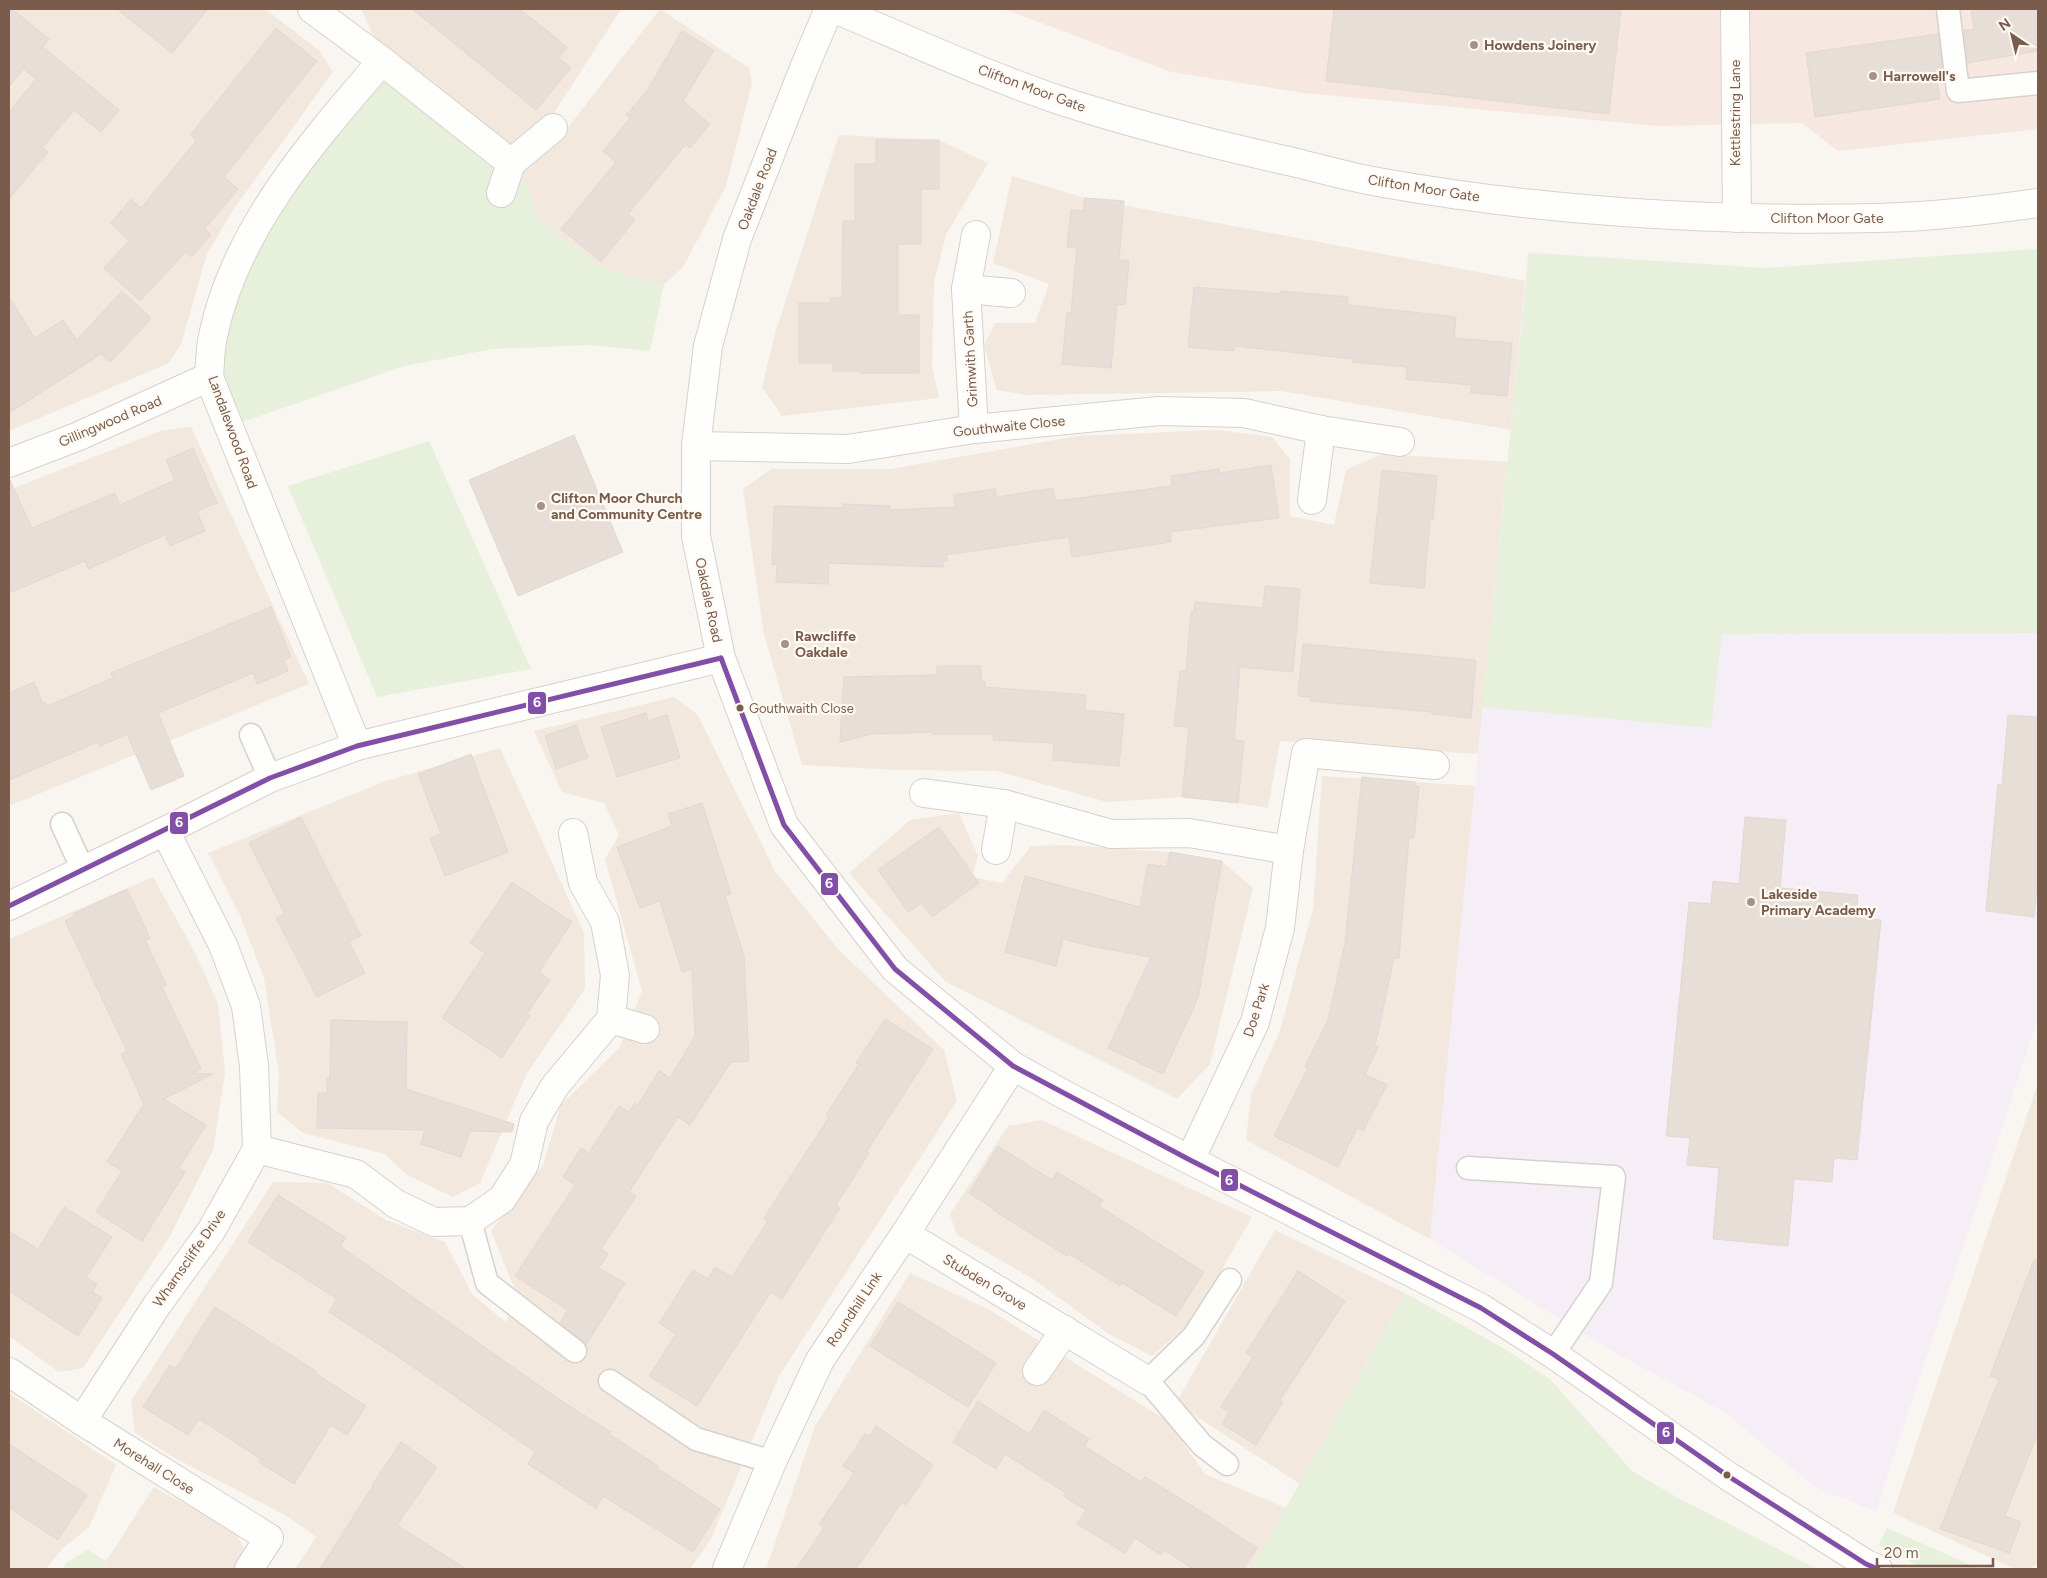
<svg xmlns="http://www.w3.org/2000/svg" width="2047" height="1578" font-family="Figtree,sans-serif">
<style>
.residential{fill:#f2e8de}
.commercial{fill:#f6e8e1}
.education{fill:#f6eef6}
.green{fill:#e7f0db}
.building{fill:#e6ded7;stroke:#e2d8d2}
.lines{fill:none;stroke-linecap:round;stroke-linejoin:round}
.lane-casing{stroke:#d7d1cb;stroke-width:25}
.street-casing{stroke:#d7d1cb;stroke-width:30}
.secondary-casing{stroke:#d9d2cb;stroke-width:30}
.lane{stroke:#fefefd;stroke-width:22}
.street{stroke:#fefefd;stroke-width:28}
.secondary{stroke:#fefefd;stroke-width:28}
.bus-1-casing{stroke:#fffaf3;stroke-width:9}
.bus-1{stroke:#824fa8;stroke-width:5}
.poi-dot{fill:#a69286;stroke:#fffaf3;stroke-width:2}
.bus-dot{fill:#7a5c4d;stroke:#fffaf3;stroke-width:2}
.labels{text-anchor:middle;stroke-width:4.5;stroke-linejoin:round;paint-order:stroke}
.bus-label{font-size:13px;fill:#7a5c4d;stroke:#fffaf3;text-anchor:start}
.poi-label{font-size:14px;font-weight:bold;fill:#7a5c4d;stroke:#fffaf3;text-anchor:start}
.street-label{font-size:14px;fill:#7a5c4d;stroke:#fffaf3}
.line-badge{stroke:#fffaf3;stroke-width:2}
.badge-label{font-size:14px;text-anchor:middle;font-weight:bold;fill:#fff}
</style>
<rect width="100%" height="100%" fill="#f9f5f0"/>
<g class="residential">
<path d="M12 9H265L320 51 333 72 233 210 207 254 181 344 169 363 9 431V90L49 39Z"/>
<path d="M361 9H621L545 127 512 153 380 50Z"/>
<path d="M660 9 749 68 752 83 726 186 683 267 664 284 599 267 541 221 519 169 556 143Z"/>
<path d="M839 135 939 140 988 163 946 235 934 282 932 366 939 398 782 416 762 387 775 334Z"/>
<path d="M1012 176 1085 198 1526 281 1511 430 1281 391 1026 395 997 390 984 345 995 323H1035L1049 284 993 263Z"/>
<path d="M191 427 309 684 9 806V490L160 431Z"/>
<path d="M1218 430 1272 437 1290 459V516L1334 525 1346 470 1382 454 1507 462 1478 754 1280 741 1268 808 1238 803 1182 797 1107 802 997 771 900 770 802 765 764 634 743 489 771 469H890L1077 436Z"/>
<path d="M674 697 697 714 775 871 838 949 944 1050 957 1101 779 1376 710 1541 690 1569H295L316 1537 287 1516 175 1458 135 1433 131 1401 273 1182 327 1183 386 1220 445 1242 472 1294 505 1322 518 1297 491 1231 543 1165 561 1105 619 1048 642 991 605 859 619 835 604 803 562 792 534 731Z"/>
<path d="M500 748 584 933 585 989 527 1073 480 1183 453 1197 407 1175 385 1154 303 1133 277 1112 279 1074 264 978 240 915 208 853 383 782Z"/>
<path d="M1322 776 1475 786 1430 1239 1246 1140 1251 1095 1280 1031 1313 909Z"/>
<path d="M959 813 978 856 972 877 1002 883 1031 846 1065 845 1170 852 1222 861 1253 888 1210 1064 1177 1099 946 982 849 873 910 820Z"/>
<path d="M153 877 193 949 218 1003 225 1072 213 1150 170 1236 83 1368 59 1372 9 1336V939Z"/>
<path d="M2038 1083V1563L2031 1569H2015L1893 1513Z"/>
<path d="M1042 1120 1252 1217 1192 1321 1152 1356 1109 1334 1033 1279 957 1235 950 1214 1008 1126Z"/>
<path d="M1275 1230 1405 1293 1300 1484 1176 1403Z"/>
<path d="M910 1273 988 1309 1168 1421 1205 1474 1286 1508 1252 1569H766L815 1426Z"/>
<path d="M9 1393 116 1465 89 1527 62 1549 46 1569H9Z"/>
<path d="M154 1487 236 1532 246 1554 235 1569H101Z"/>
</g>
<path class="commercial" d="M1004 9H2038V129L1838 151 1802 123 1658 126 1304 93 1171 72Z"/>
<path class="education" d="M2038 249V1018L1876 1511 1816 1488 1724 1412 1607 1348 1430 1239 1528 252 1766 268Z"/>
<g class="green">
<path d="M384 71 519 169 541 221 599 267 664 284 650 351 589 345 493 349 404 366 237 424 219 371 231 298 303 170Z"/>
<path d="M2038 249V633L1722 634 1711 728 1482 707 1529 253 1766 268Z"/>
<path d="M429 441 531 669 377 697 288 486Z"/>
<path d="M1405 1293 1508 1351 1551 1380 1632 1471 1678 1498 1817 1569H1252Z"/>
<path d="M1887 1528 1980 1569H1925L1879 1545Z"/>
<path d="M88 1550 106 1561 101 1569H62L67 1562Z"/>
</g>
<g class="building">
<path d="M9 9H12L49 39 43 47 119 110 101 132 74 110 42 148 48 152 9 199V112L36 79 24 69 9 88Z"/>
<path d="M117 9H208L172 53Z"/>
<path d="M412 9H520L567 47 559 58 571 68 536 110Z"/>
<path d="M1334 9H1621L1609 114 1326 81Z"/>
<path d="M1971 9H2038V51L1968 63 1964 30 1974 29Z"/>
<path d="M276 28 317 61 224 177 238 189 205 229 211 235 192 257 186 252 140 301 104 268 129 241 111 223 131 199 141 208 196 141 190 135Z"/>
<path d="M682 31 714 50 683 101 710 124 690 148 686 144 628 214 635 220 601 262 561 229 616 162 603 151 630 118 626 115 646 92Z"/>
<path d="M1938 34 1942 68 1935 69 1940 99 1815 117 1806 53Z"/>
<path d="M876 140H939V189H921V244H898V315H919V373H860V371H833V363H799V303H830V298H842L843 221H855V164H876Z"/>
<path d="M1085 198 1124 201 1119 260 1129 261 1125 305 1117 304 1111 368 1062 364 1067 312 1071 313 1077 248 1067 247 1071 210 1083 211Z"/>
<path d="M1194 287 1280 294 1281 291 1348 297V305L1456 317 1454 338 1512 343 1507 396 1471 393 1472 385 1406 379 1407 367 1352 362 1353 359 1235 346 1234 351 1188 347Z"/>
<path d="M122 291 151 318 141 330 110 362 101 354 9 413V297L35 338 63 320 77 340Z"/>
<path d="M574 435 623 552 518 596 469 480Z"/>
<path d="M193 448 217 503 197 511 205 531 170 546 165 535 88 569 85 561 9 593V478L32 528 115 493 120 505 175 480 166 460Z"/>
<path d="M1271 465 1279 518 1170 532 1171 542 1072 557 1069 537 946 555 947 561 943 562V567L829 563 828 584 776 582 777 564 772 565 774 506 843 508V504L890 506V510L955 507 954 495 995 489 996 497 1053 488 1055 501 1172 486 1171 476 1219 469V473Z"/>
<path d="M1382 470 1437 476 1433 520 1430 519 1424 588 1370 583Z"/>
<path d="M1265 586 1300 589 1293 672 1240 667 1234 740 1244 741 1238 803 1182 797 1189 727 1174 726 1180 671H1186L1191 612 1194 611 1195 602 1263 608Z"/>
<path d="M271 607 291 657 284 660 288 671 257 684 253 673 158 713 184 776 151 790 127 734 100 746 98 742 9 780V693L34 682 43 704 45 703 47 706 113 678 111 673Z"/>
<path d="M1303 644 1474 660 1476 661 1471 718 1432 714V712L1310 701 1311 697 1298 696Z"/>
<path d="M937 666H981V682L985 681V687L1086 695 1085 710 1124 714 1119 766 1053 760 1054 743 993 740 994 734H932V732L871 734 840 742 844 677 937 675Z"/>
<path d="M646 713 648 721 667 715 680 758 617 777 601 727Z"/>
<path d="M2008 715 2038 717V875L2034 917 1986 911 1998 784 2002 785Z"/>
<path d="M576 725 588 758 556 769 545 736Z"/>
<path d="M471 754 508 852 445 876 430 838 441 834 418 774Z"/>
<path d="M1362 777 1415 782V786L1419 787 1414 838 1409 837 1399 958H1394L1375 1046 1378 1047 1365 1074 1387 1085 1363 1131 1357 1128 1338 1167 1274 1136 1308 1068 1305 1067 1328 1020 1345 943Z"/>
<path d="M702 803 731 894 725 896 744 956 749 1061 731 1062 690 1125 678 1117 629 1192 636 1196 601 1249 608 1254 599 1268 625 1283 586 1345 560 1323 568 1310 515 1276 575 1185 563 1177 581 1148 589 1153 619 1106 629 1112 635 1103 638 1105 659 1071 670 1078 695 1036 692 969 682 972 660 901 640 908 617 847 672 826 668 814Z"/>
<path d="M301 817 361 936 349 942 365 973 317 997 276 918 285 914 249 843Z"/>
<path d="M1745 817 1786 820 1780 888 1858 895 1856 918 1881 920 1857 1160 1834 1158 1832 1182 1794 1179 1788 1246 1713 1239 1719 1168 1687 1165 1690 1138 1666 1136 1689 902 1711 904 1713 881 1739 884Z"/>
<path d="M939 827 979 883 932 917 922 903 908 912 878 870Z"/>
<path d="M1170 852 1222 861 1198 998 1163 1074 1108 1048 1151 957 1090 946 1063 939 1056 966 1005 952 1025 876 1140 907 1148 864 1167 867Z"/>
<path d="M512 882 572 922 539 972 550 980 527 1014 530 1015 502 1058 442 1018 485 953 470 943Z"/>
<path d="M127 889 150 938 145 940 166 985 162 987 201 1069 192 1073 213 1074 164 1099 206 1125 179 1168 185 1172 142 1241 96 1212 122 1171 107 1162 144 1104 121 1054 127 1051 65 921 74 917 73 914Z"/>
<path d="M885 1019 933 1049 867 1151 869 1153 836 1205 840 1208 782 1299 771 1292 697 1406 649 1376 676 1334 659 1323 693 1270 708 1279 715 1267 732 1277 768 1221 764 1218 829 1117 826 1115 859 1064 856 1063Z"/>
<path d="M331 1020 407 1022 406 1089 514 1124 512 1132 470 1131 461 1157 421 1144 425 1130 317 1128 318 1093H327V1078H330Z"/>
<path d="M998 1146 1052 1180 1057 1172 1103 1200 1099 1206 1204 1272 1176 1316 1122 1283 1120 1286 1069 1254 1067 1256 993 1210 994 1209 969 1193Z"/>
<path d="M278 1195 346 1238 340 1246 563 1402 611 1432 609 1434 658 1466 657 1468 720 1509 693 1552 603 1496 596 1508 528 1464 535 1452 400 1358 329 1312 337 1299 248 1242Z"/>
<path d="M64 1207 112 1237 86 1277 97 1284 92 1292 102 1298 78 1336 9 1291V1231L38 1249Z"/>
<path d="M2034 1260H2038V1433L2005 1516 2021 1522 2009 1553 1940 1529 1999 1379 1990 1376Z"/>
<path d="M1298 1271 1345 1301 1280 1400 1283 1402 1256 1445 1222 1424 1229 1412 1221 1407 1253 1357 1246 1353Z"/>
<path d="M898 1302 996 1363 968 1407 870 1346Z"/>
<path d="M215 1307 316 1371 315 1373 366 1406 347 1435 331 1425 294 1484 259 1462 261 1459 199 1419 188 1435 143 1407 170 1365 176 1368Z"/>
<path d="M978 1401 1029 1434 1044 1410 1089 1439 1084 1446 1141 1482 1145 1477 1210 1517 1257 1548 1243 1569H1193L1164 1550 1161 1555 1135 1538 1125 1553 1077 1524 1086 1510 1063 1496 1066 1493 1005 1454 996 1469 953 1442Z"/>
<path d="M876 1426 933 1465 906 1505 902 1502 856 1569H796L824 1528 819 1524 854 1473 843 1466 865 1434 870 1436Z"/>
<path d="M401 1442 437 1467 397 1525 466 1569H320L373 1486 372 1485Z"/>
<path d="M9 1444 87 1495 58 1540 9 1508Z"/>
</g>
<g class="lines">
<defs>
<g id="lane">
<path d="M1948 9 1958 91 2038 83"/>
<path d="M251 735 270 778"/>
<path d="M62 824 83 870"/>
<path d="M1468 1168 1614 1177 1601 1283 1553 1354"/>
<path d="M470 1221 487 1283 575 1351"/>
<path d="M610 1381 696 1439 772 1462"/>
<path d="M1227 1464 1202 1445 1148 1381 1194 1336 1230 1280"/>
</g>
<g id="street">
<path d="M312 9 382 61 511 163"/>
<path d="M829 9 804 68 737 239 708 346 696 446V536L721 658 784 825 895 969 1013 1066 1063 1094 1190 1160 1481 1308 1553 1354 1728 1476 1866 1564 1878 1569"/>
<path d="M501 193 511 163 553 128"/>
<path d="M966 289 1011 293"/>
<path d="M974 429 966 289 976 235"/>
<path d="M696 446 848 449 974 429 1159 411 1244 413 1321 430 1400 442"/>
<path d="M9 463 79 436 209 377"/>
<path d="M1312 500 1321 430"/>
<path d="M357 746 209 377C210 364 210 349 213 336 235 229 313 141 382 61"/>
<path d="M924 793 1004 804 1111 834 1189 833 1289 850"/>
<path d="M996 850 1004 804"/>
<path d="M9 906 165 831 270 778 357 746 721 658"/>
<path d="M611 1019 645 1029"/>
<path d="M257 1149 356 1174 396 1204 434 1222 470 1221 502 1199 524 1165 534 1121 555 1086 611 1019 615 975 605 922 583 883 573 833"/>
<path d="M1190 1160 1255 1022 1280 928 1289 850 1306 753 1435 765"/>
<path d="M905 1234 1148 1381"/>
<path d="M1037 1371 1065 1330"/>
<path d="M9 1372 82 1421 269 1538 249 1569"/>
<path d="M82 1421 157 1305 211 1231 257 1149 254 1066 246 1006 223 945 165 831"/>
<path d="M727 1569 772 1462 820 1360 905 1234 1013 1066"/>
</g>
<g id="secondary">
<path d="M835 9C911 41 987 76 1065 102 1140 126 1216 145 1293 162 1321 169 1349 177 1378 182 1539 211 1714 222 1878 218 1931 217 1985 210 2038 203"/>
<path d="M1735 9 1737 218"/>
</g>
</defs>
<use href="#lane" class="lane-casing"/>
<use href="#street" class="street-casing"/>
<use href="#secondary" class="secondary-casing"/>
<use href="#lane" class="lane"/>
<use href="#street" class="street"/>
<use href="#secondary" class="secondary"/>
<defs>
<g id="bus-1">
<path d="M721 658 784 825 895 969 1013 1066 1190 1160 1481 1308 1553 1354 1728 1476 1866 1564 1878 1569"/>
<path d="M9 906 270 778 357 746 721 658"/>
</g>
</defs>
<use href="#bus-1" class="bus-1-casing"/>
<use href="#bus-1" class="bus-1"/>
</g>
<g class="poi-dot">
<circle cx="1474" cy="45" r="5"/>
<circle cx="1873" cy="76" r="5"/>
<circle cx="541" cy="506" r="5"/>
<circle cx="785" cy="644" r="5"/>
<circle cx="1751" cy="902" r="5"/>
</g>
<g class="bus-dot">
<circle cx="740" cy="708" r="4.5"/>
<circle cx="1727" cy="1475" r="4.5"/>
</g>
<g class="labels">
<g class="bus-label">
<text x="749" y="713">Gouthwaith Close</text>
</g>
<g class="poi-label">
<text x="1484" y="50">Howdens Joinery</text>
<text x="1883" y="81">Harrowell's</text>
<text x="551" y="503">Clifton Moor Church<tspan x="551" dy="16">and Community Centre</tspan></text>
<text x="795" y="641">Rawcliffe<tspan x="795" dy="16">Oakdale</tspan></text>
<text x="1761" y="899">Lakeside<tspan x="1761" dy="16">Primary Academy</tspan></text>
</g>
<g class="street-label">
<text transform="translate(1032 88) rotate(20)" y="5">Clifton Moor Gate</text>
<text transform="translate(1735 113) rotate(-90)" y="5">Kettlestring Lane</text>
<text transform="translate(1424 188) rotate(9)" y="5">Clifton Moor Gate</text>
<text transform="translate(757 189) rotate(-69)" y="5">Oakdale Road</text>
<text x="1827" y="223">Clifton Moor Gate</text>
<text transform="translate(970 359) rotate(-93)" y="5">Grimwith Garth</text>
<text transform="translate(110 421) rotate(-23)" y="5">Gillingwood Road</text>
<text transform="translate(1009 426) rotate(-6)" y="5">Gouthwaite Close</text>
<text transform="translate(233 432) rotate(70)" y="5">Landalewood Road</text>
<text transform="translate(709 600) rotate(78)" y="5">Oakdale Road</text>
<text transform="translate(1256 1010) rotate(-72)" y="5">Doe Park</text>
<text transform="translate(189 1258) rotate(-55)" y="5">Wharnscliffe Drive</text>
<text transform="translate(985 1282) rotate(31)" y="5">Stubden Grove</text>
<text transform="translate(854 1309) rotate(-56)" y="5">Roundhill Link</text>
<text transform="translate(154 1466) rotate(32)" y="5">Morehall Close</text>
</g>
</g>
<g class="line-badge">
<rect x="527" y="691" width="20" height="24" rx="5" fill="#824fa8"/>
<rect x="169" y="811" width="20" height="24" rx="5" fill="#824fa8"/>
<rect x="820" y="872" width="19" height="24" rx="5" fill="#824fa8"/>
<rect x="1220" y="1168" width="19" height="24" rx="5" fill="#824fa8"/>
<rect x="1656" y="1421" width="19" height="24" rx="5" fill="#824fa8"/>
</g>
<g class="badge-label">
<text x="537" y="707">6</text>
<text x="179" y="827">6</text>
<text x="829" y="888">6</text>
<text x="1229" y="1185">6</text>
<text x="1666" y="1437">6</text>
</g>
<rect width="2047" height="1578" fill="none" stroke="#7a5c4d" stroke-width="20"/>
<g transform="translate(2012 35) rotate(325)" stroke="#fffaf3" stroke-width="4" paint-order="stroke">
<path d="M0-4L9 19L0 12L-9 19Z" fill="#7a5c4d"/>
<text y="-8" font-size="14" font-weight="bold" text-anchor="middle" fill="#7a5c4d">N</text>
</g>
<path d="M1877 1558v8h116v-8" fill="none" stroke="#7a5c4d" stroke-width="2.5"/>
<text x="1884" y="1558" font-size="15" fill="#7a5c4d" stroke="#fffaf3" stroke-width="4" paint-order="stroke">20 m</text>
</svg>
